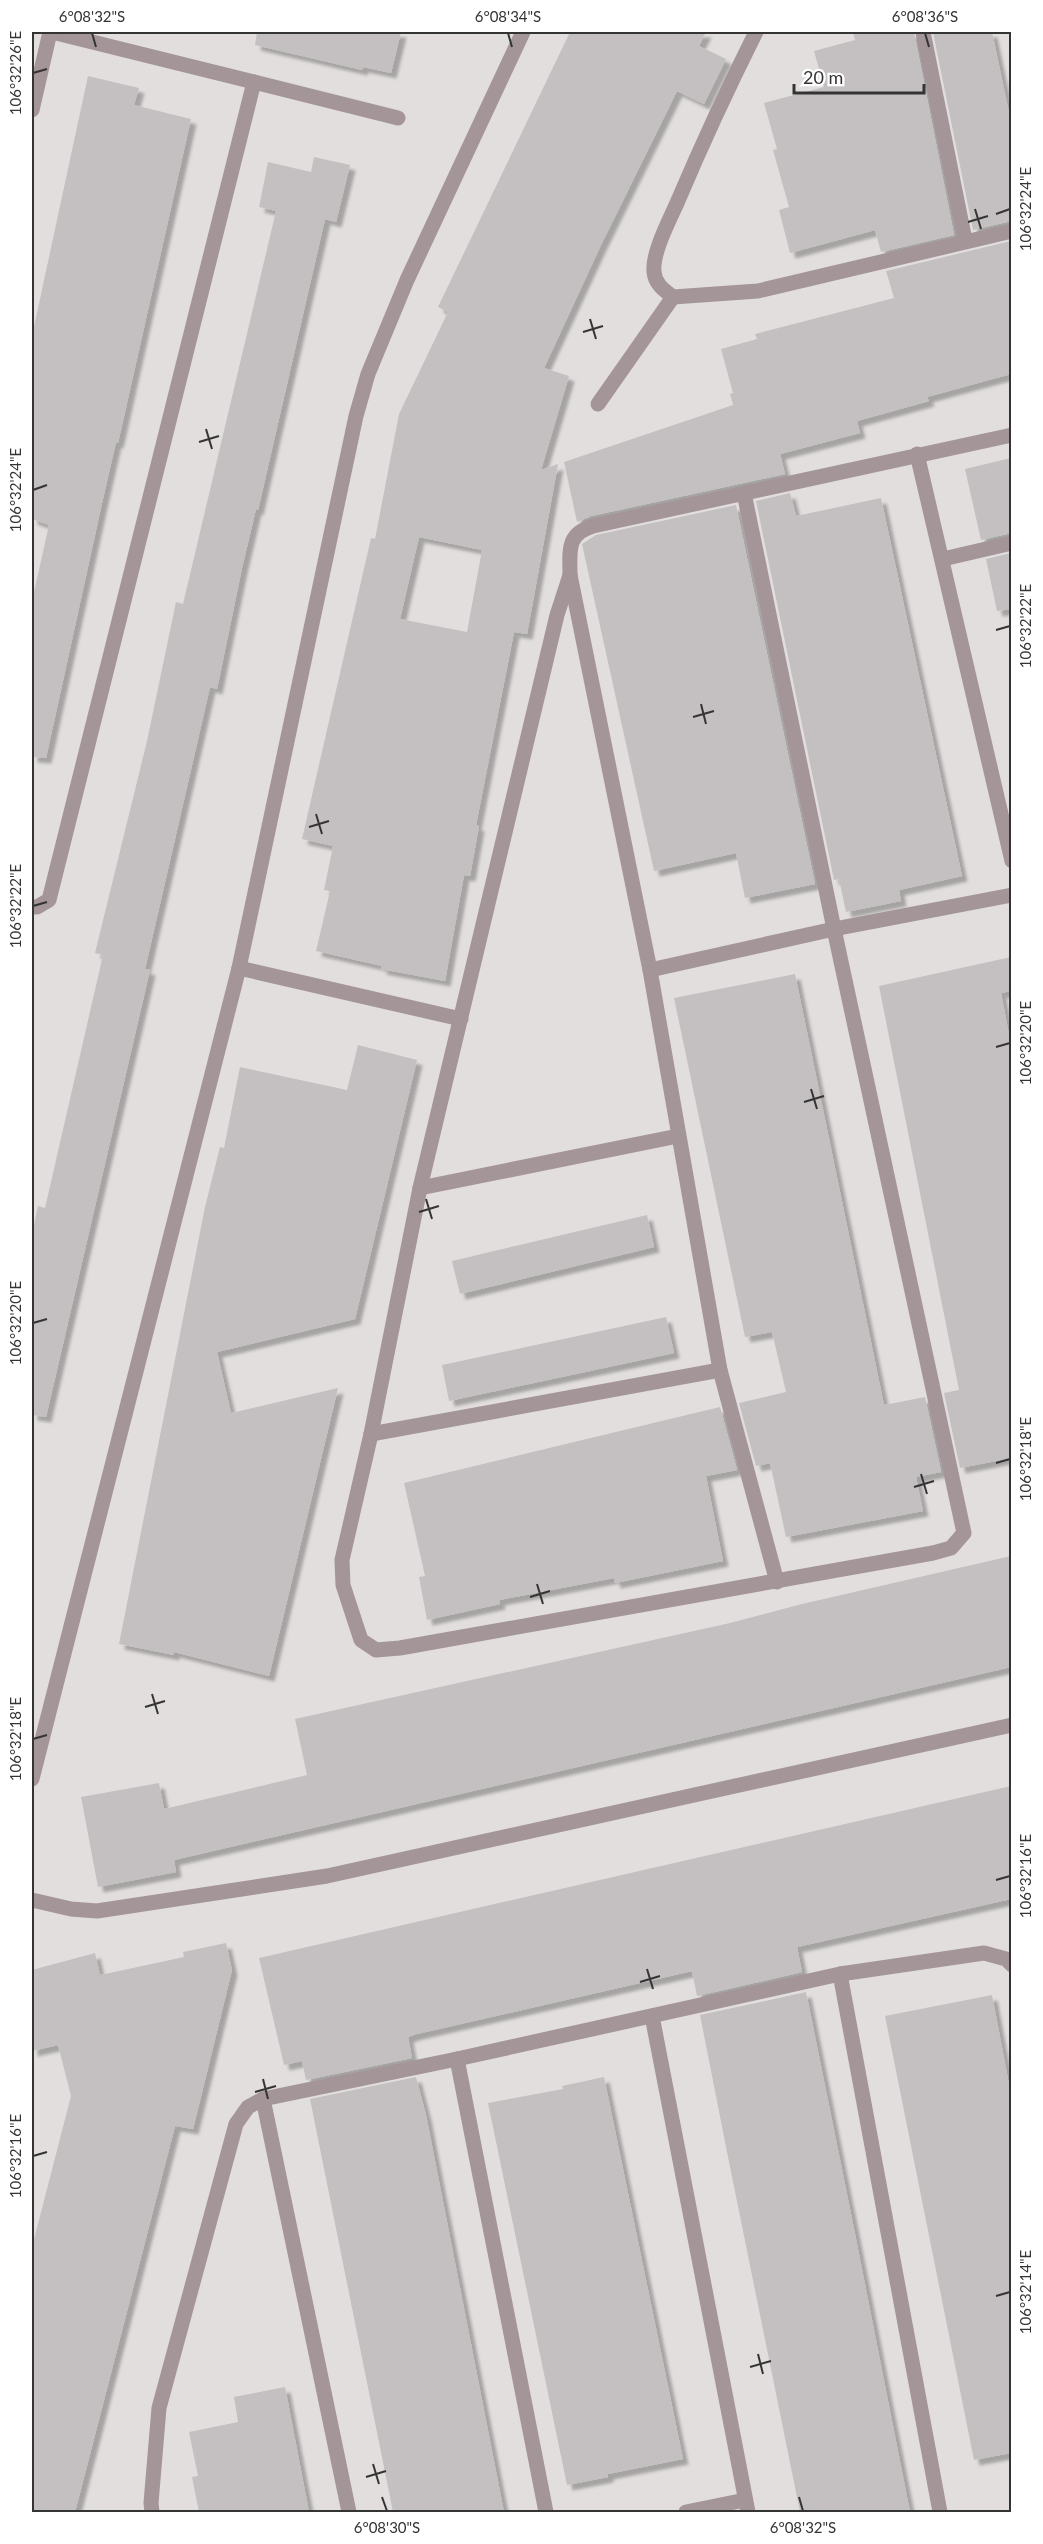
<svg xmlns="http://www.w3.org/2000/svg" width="1043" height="2544" font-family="Lato,sans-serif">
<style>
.building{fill:#c4c0c1;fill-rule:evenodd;filter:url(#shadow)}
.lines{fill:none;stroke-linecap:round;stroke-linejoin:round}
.street{stroke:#a49599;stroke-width:15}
.ticks{fill:none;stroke:#353434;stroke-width:2}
.neatline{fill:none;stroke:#353434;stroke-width:2}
.ticks-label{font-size:15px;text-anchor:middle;fill:#353434}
</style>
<defs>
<filter id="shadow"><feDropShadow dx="5.5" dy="5.5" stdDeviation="1.5" flood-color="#0004"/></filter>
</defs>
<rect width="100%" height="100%" fill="#e2dede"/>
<g class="building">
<path d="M257 32H401L391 73 363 67 362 70 255 45Z"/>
<path d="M570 32H706L699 46 726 59 704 104 677 91 601 245 544 368 569 376 541 470 558 464 527 634 514 632 476 825 479 826 470 876 464 875 445 981 381 969 382 966 316 951 330 891 324 890 333 846 302 839 371 538 375 539 399 414 448 312 438 307ZM419 537 482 550 467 632 400 619Z"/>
<path d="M853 32H914L954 235 881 252 875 230 790 253 779 210 789 207 773 150 777 149 764 103 824 87 814 51 855 40Z"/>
<path d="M933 32H992L1011 122V221L973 230Z"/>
<path d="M88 76 139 88 134 105 191 119 118 443 116 442 102 503 46 758 32 757V601L49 525 32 519V336Z"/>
<path d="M314 157 350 165 336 222 325 219 258 510 256 509 242 568 217 689 210 687 145 969 150 970 46 1417 32 1415V1234L38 1206 45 1208 103 955 95 953 147 741 176 602 183 604 276 211 259 207 268 162 311 172Z"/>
<path d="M1011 241V374L927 397 929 401 857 421 860 433 780 454 785 474 591 516 577 522 564 462 733 405 730 394 733 393 721 349 757 339 755 334 894 298 886 271Z"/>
<path d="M1011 458V533L981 540 965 469Z"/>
<path d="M790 493 796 516 881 498 962 876 899 890 901 901 846 912 839 879 834 880 756 501Z"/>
<path d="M736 505 815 884 745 898 736 853 654 871 582 544 596 535Z"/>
<path d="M1011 553V609L997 611 986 559Z"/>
<path d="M1011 957V991L1001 993 1011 1045V1458L960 1468 944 1393 959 1390 879 986Z"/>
<path d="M795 974 884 1405 925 1397 941 1472 916 1477 923 1511 786 1537 770 1463 756 1466 739 1403 786 1392 772 1332 745 1337 674 998Z"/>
<path d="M358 1045 417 1060 355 1319 217 1352 231 1413 338 1388 269 1676 174 1652V1655L119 1644 205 1207 220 1147 224 1148 240 1067 347 1090Z"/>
<path d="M647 1215 654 1247 460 1294 452 1261Z"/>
<path d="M666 1317 674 1353 449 1401 442 1365Z"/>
<path d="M720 1407 737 1470 706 1476 723 1561 615 1583 614 1578 499 1600 500 1604 427 1620 419 1577 425 1576 404 1483Z"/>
<path d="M1011 1556V1667L174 1860 176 1872 98 1887 81 1797 159 1783 164 1809 307 1775 295 1719 730 1623 802 1604Z"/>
<path d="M1011 1786V1899L797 1947 802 1972 697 1996 692 1971 417 2034 408 2037 412 2058 306 2080 302 2061 284 2065 259 1958Z"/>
<path d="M226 1943 232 1970 193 2129 175 2126 75 2512H32V2247L71 2096 58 2045 32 2051V1970L95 1953 100 1975 184 1957 183 1952Z"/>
<path d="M806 1992 853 2224 910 2512H800L728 2157 700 2015Z"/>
<path d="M992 1995 1011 2095V2453L974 2460 885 2016Z"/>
<path d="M416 2077 426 2115 504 2512H393L310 2099Z"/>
<path d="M604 2077 683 2459 608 2474V2477L567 2485 488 2103 563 2089 562 2086Z"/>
<path d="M285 2387 309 2512H199L192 2477 198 2476 189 2432 238 2422 234 2397Z"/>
</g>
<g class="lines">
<g class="street">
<path d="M52 32 254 82"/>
<path d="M756 32C728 88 702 144 677 203 669 221 652 253 654 272 655 284 664 290 673 297L758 291 1012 231"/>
<path d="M923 32 965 240"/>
<path d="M32 110 50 32"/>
<path d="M598 404 673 297"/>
<path d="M917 454 1012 861"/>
<path d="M943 559 1012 543"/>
<path d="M570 575 557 615 420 1188 371 1434 342 1560 343 1585 361 1640 376 1650 400 1648 933 1553 951 1548 964 1533 834 929 744 493"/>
<path d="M32 907H37L49 900 254 82 398 118"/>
<path d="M239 968 461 1019"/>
<path d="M650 970 834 929 1012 895"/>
<path d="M420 1188 678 1136"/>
<path d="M371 1434 720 1370"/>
<path d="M777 1582 720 1370 650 970 570 575C570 551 566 534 593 526L1012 435"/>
<path d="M32 1779 239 968 356 416 368 374 407 280 523 32"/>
<path d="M32 1900 71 1909 97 1911 327 1876 1012 1725"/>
<path d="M840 1974 940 2512"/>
<path d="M652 2016 748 2512"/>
<path d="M457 2059 546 2512"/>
<path d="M263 2099 349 2512"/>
<path d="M152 2512 151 2503 159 2408 236 2124 248 2107 263 2099 457 2059 840 1974 984 1953 1006 1959 1012 1965"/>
<path d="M686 2512 745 2500"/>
</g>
</g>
<path class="ticks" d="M92 33 96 47M508 33 512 47M925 33 929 47M33 73 47 69M975 209 981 229M996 214 1010 209M968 222 988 216M590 319 596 339M583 332 603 326M206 429 212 449M199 442 219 436M33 490 47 485M996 630 1010 626M701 704 706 724M693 717 714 711M316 814 322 834M309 827 329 821M33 906 47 902M996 1047 1010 1043M811 1089 817 1109M804 1102 824 1096M426 1199 432 1219M419 1212 439 1206M33 1323 47 1319M996 1463 1010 1459M921 1474 927 1494M914 1487 934 1481M537 1584 543 1604M530 1597 550 1591M152 1694 158 1714M145 1707 165 1701M33 1739 47 1735M996 1880 1010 1876M647 1969 653 1989M640 1982 660 1976M263 2079 268 2099M255 2092 276 2086M33 2156 47 2152M996 2296 1010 2292M758 2354 763 2374M750 2367 771 2361M373 2464 379 2484M366 2477 386 2471M382 2497 387 2511M799 2497 803 2511"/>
<rect width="1043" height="2544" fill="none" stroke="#ffffff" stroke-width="66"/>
<path d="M794 84v9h130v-9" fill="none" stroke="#353434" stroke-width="3"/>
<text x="803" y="84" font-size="18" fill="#353434" stroke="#ffffff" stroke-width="4.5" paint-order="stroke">20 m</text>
<rect x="33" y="33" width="977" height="2478" class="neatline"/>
<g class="ticks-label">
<text x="92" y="22">6°08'32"S</text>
<text x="508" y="22">6°08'34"S</text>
<text x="925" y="22">6°08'36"S</text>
<text transform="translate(16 73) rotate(-90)" y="5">106°32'26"E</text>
<text transform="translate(1026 209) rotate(-90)" y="5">106°32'24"E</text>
<text transform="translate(16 490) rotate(-90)" y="5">106°32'24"E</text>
<text transform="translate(1026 626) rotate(-90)" y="5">106°32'22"E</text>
<text transform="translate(16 906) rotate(-90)" y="5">106°32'22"E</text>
<text transform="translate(1026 1043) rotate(-90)" y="5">106°32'20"E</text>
<text transform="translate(16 1323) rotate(-90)" y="5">106°32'20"E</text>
<text transform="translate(1026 1459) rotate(-90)" y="5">106°32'18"E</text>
<text transform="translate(16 1739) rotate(-90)" y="5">106°32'18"E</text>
<text transform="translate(1026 1876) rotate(-90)" y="5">106°32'16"E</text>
<text transform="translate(16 2156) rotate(-90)" y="5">106°32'16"E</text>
<text transform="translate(1026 2292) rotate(-90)" y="5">106°32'14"E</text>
<text x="387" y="2533">6°08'30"S</text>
<text x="803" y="2533">6°08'32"S</text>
</g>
</svg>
